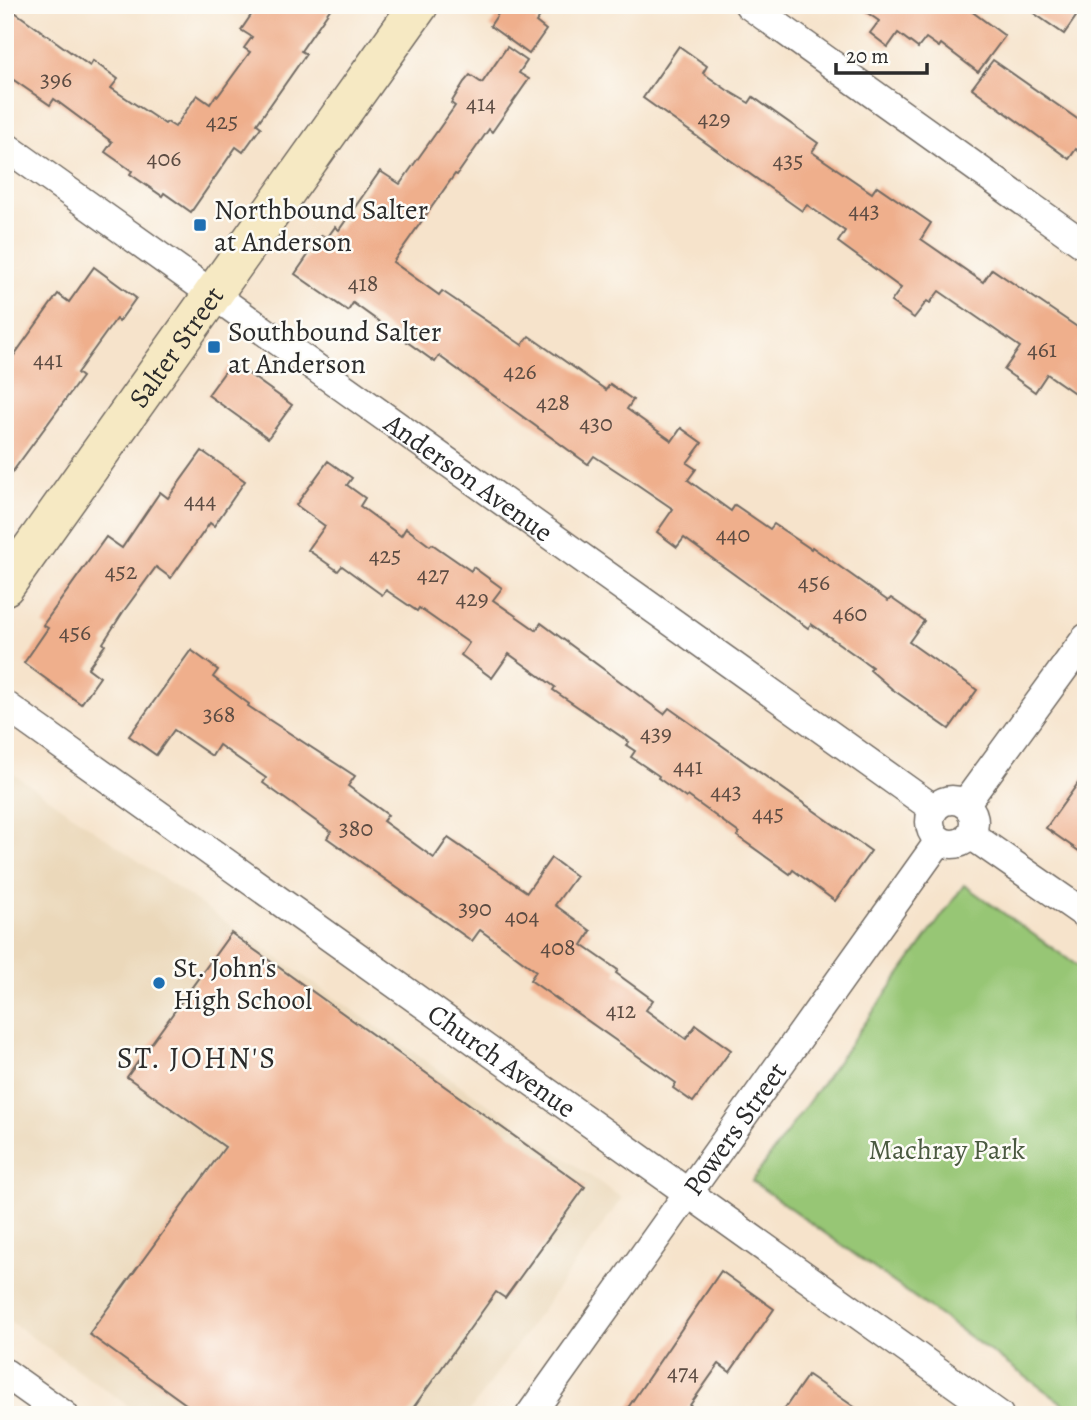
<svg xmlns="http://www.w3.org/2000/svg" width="1091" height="1420" font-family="Alegreya,serif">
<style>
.built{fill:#ebd8ba}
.green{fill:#97c675;stroke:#617850;stroke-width:2}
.building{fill:#efaf8c}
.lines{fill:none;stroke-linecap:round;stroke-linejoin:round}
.street-casing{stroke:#726b63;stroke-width:31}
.secondary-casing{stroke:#726b63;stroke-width:41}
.street{stroke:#fff;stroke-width:28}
.secondary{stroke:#f6e9c3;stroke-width:38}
.poi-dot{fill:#1f6fb2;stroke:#fdfcf7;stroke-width:2.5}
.labels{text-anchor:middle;stroke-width:5;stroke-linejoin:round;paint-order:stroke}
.number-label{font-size:24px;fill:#5c4c43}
.poi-label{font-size:28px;fill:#2b2b2b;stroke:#fdfcf7;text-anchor:start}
.street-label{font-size:28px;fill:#2b2b2b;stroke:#fdfcf7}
.park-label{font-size:28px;fill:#4b5a41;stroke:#fdfcf7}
.neighbourhood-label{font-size:30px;letter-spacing:2px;fill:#2b2b2b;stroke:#fdfcf7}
</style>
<rect width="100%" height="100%" fill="#fdfcf7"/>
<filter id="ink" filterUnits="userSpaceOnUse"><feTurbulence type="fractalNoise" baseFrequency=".0143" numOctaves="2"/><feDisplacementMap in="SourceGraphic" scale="14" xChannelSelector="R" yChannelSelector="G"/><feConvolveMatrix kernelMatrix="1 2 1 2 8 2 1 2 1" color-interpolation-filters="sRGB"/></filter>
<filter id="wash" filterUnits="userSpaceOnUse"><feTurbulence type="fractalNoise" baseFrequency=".00686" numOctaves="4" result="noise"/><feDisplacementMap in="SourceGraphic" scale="28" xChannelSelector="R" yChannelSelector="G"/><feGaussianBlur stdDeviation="1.57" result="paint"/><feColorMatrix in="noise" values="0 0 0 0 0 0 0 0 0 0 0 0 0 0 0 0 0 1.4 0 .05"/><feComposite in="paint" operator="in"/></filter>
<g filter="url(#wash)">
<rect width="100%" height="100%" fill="#f6e3cb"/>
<path class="built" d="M5 768 622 1198 467 1415H141L5 1318Z"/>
<path class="green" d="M964 885 1086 972V1415H1079L752 1181Z"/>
<g id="blocks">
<g class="building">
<path d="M5 5 90 66 93 61 118 79 111 88 165 124 167 122 175 127 197 95 210 104 216 95 218 96 250 52 244 48 252 37 241 30 258 5H333L301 51 306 54 257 124 261 127 243 152 236 147 191 212 164 193 162 196 130 174 132 171 105 152 112 142 54 99 50 105 5 74Z"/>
<path d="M504 5H548L536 22 546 30 529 54 490 26Z"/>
<path d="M856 5H963L1005 36 978 72 941 44 939 47 926 38 918 48 898 33 888 47 870 33 879 21Z"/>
<path d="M1022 5H1084L1064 34Z"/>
<path d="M679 46 707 66 703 73 727 90 749 103 753 97 818 143 812 152 872 193 877 186 931 223 921 239 983 282 992 269 1086 333V401L1047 374 1035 392 1004 370 1020 347 939 291 930 303 927 301 914 318 891 302 901 288 838 242 845 231 807 205 802 211 643 98Z"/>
<path d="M507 47 527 61 519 73 529 79 492 132 489 129 457 175 455 174 393 262 439 295 442 291 522 345 529 336 606 390 610 384 633 400 627 409 672 441 681 428 702 443 687 463 696 469 688 480 731 511 735 505 770 529 774 524 811 549 812 547 888 601 891 598 924 621 909 642 977 690 949 729 892 689 870 670 872 667 811 624 808 628 684 538 677 547 657 532 673 509 632 481 594 456 588 464 439 356 435 362 353 303 348 311 295 274 322 235 327 238 335 227 339 230 380 171 400 184 455 106 451 103 464 82 470 75 482 83Z"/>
<path d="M993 60 1086 125V157L1076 149 1069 159 972 88Z"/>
<path d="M94 267 136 298 119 322 116 319 77 373 82 377 5 482V368L58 294 69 302Z"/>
<path d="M232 362 292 405 268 438 208 395Z"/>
<path d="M202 451 245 481 214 526 210 523 171 578 156 567 123 612 103 643 105 645 88 668 100 677 81 704 24 663 48 628 43 625 106 537 122 548 160 492 168 498Z"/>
<path d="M328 461 352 478 347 485 365 498 360 506 401 536 406 528 430 546 432 544 471 571 473 567 502 588 493 600 536 630 541 623 664 714 669 708 871 851 835 901 793 870 790 874 737 836 739 833 688 796 686 798 658 778 659 776 631 757 635 751 626 745 629 742 553 690 555 687 509 654 492 678 461 655 469 643 419 608 417 611 386 590 382 595 342 566 338 571 308 550 325 526 296 505Z"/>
<path d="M191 650 218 670 213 677 249 704 248 706 355 776 348 786 388 815 383 821 434 858 448 838 527 892 551 858 576 876 555 905 591 931 582 945 618 970 616 973 653 1000 646 1010 686 1039 696 1025 731 1050 693 1102 673 1088 676 1083 530 980 536 971 480 930 472 941 327 838 331 832 263 783 266 778 219 745 212 756 174 730 156 755 129 736Z"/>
<path d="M1086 772V856L1046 828Z"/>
<path d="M231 933 585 1187 505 1298 496 1292 408 1415H201L89 1334 225 1147 127 1077Z"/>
<path d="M721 1271 774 1309 730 1372 719 1364 683 1415H623Z"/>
<path d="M808 1375 866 1415H780Z"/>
</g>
</g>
</g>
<g filter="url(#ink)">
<use href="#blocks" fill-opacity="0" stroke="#726b63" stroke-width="2"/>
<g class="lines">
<defs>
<g id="street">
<path d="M749 5 1086 246"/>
<path id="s1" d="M5 146 934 809"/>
<path id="s2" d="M5 705 999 1415"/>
<circle cx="952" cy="822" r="22"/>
<path d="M965 804 1086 638"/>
<path d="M971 835 1086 915"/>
<path d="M5 1373 64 1415"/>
<path id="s3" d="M530 1415 939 841"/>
</g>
<g id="secondary">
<path id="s4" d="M5 586 419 5"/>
</g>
</defs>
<use href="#street" class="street-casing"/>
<use href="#secondary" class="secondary-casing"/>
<use href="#street" class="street"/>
<use href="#secondary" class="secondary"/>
</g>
</g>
<g class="poi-dot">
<rect x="193" y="218" width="14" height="14" rx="3.5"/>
<rect x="207" y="340" width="14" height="14" rx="3.5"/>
<circle cx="159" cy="983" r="7"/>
</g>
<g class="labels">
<g class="number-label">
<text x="56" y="87">396</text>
<text x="481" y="111">414</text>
<text x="714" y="126">429</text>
<text x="222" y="129">425</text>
<text x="164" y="166">406</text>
<text x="788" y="168">435</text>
<text x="864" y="218">443</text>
<text x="363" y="291">418</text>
<text x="1042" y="357">461</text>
<text x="48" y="367">441</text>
<text x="520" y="379">426</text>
<text x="553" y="410">428</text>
<text x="596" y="431">430</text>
<text x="200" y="508">444</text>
<text x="733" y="542">440</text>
<text x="385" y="563">425</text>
<text x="121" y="579">452</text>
<text x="433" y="582">427</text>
<text x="814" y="590">456</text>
<text x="472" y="606">429</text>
<text x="850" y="621">460</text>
<text x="75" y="640">456</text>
<text x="219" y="722">368</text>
<text x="656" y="741">439</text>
<text x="688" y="774">441</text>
<text x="726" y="799">443</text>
<text x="768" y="821">445</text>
<text x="356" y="836">380</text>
<text x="475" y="916">390</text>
<text x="522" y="924">404</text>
<text x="558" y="955">408</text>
<text x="621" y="1018">412</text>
<text x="683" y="1380">474</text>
</g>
<g class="poi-label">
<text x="214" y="219">Northbound Salter<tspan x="214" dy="32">at Anderson</tspan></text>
<text x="228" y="341">Southbound Salter<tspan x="228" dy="32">at Anderson</tspan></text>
<text x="173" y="977">St. John's<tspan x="173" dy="32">High School</tspan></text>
</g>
<g class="street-label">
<text dy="10" stroke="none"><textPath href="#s4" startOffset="294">Salter Street</textPath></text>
<text dy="10" stroke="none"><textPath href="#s1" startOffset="570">Anderson Avenue</textPath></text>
<text dy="10" stroke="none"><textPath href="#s2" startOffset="611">Church Avenue</textPath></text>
<text dy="10" stroke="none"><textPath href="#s3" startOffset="352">Powers Street</textPath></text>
</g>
<g class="park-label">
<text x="947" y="1159">Machray Park</text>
</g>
<g class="neighbourhood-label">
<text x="197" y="1068">ST. JOHN'S</text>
</g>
</g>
<rect width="1091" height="1420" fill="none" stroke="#fdfcf7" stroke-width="28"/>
<path d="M836 63v10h91v-10" fill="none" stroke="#2b2b2b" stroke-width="3.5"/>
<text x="846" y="63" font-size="21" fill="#2b2b2b" stroke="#fdfcf7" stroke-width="5" paint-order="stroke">20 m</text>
</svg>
